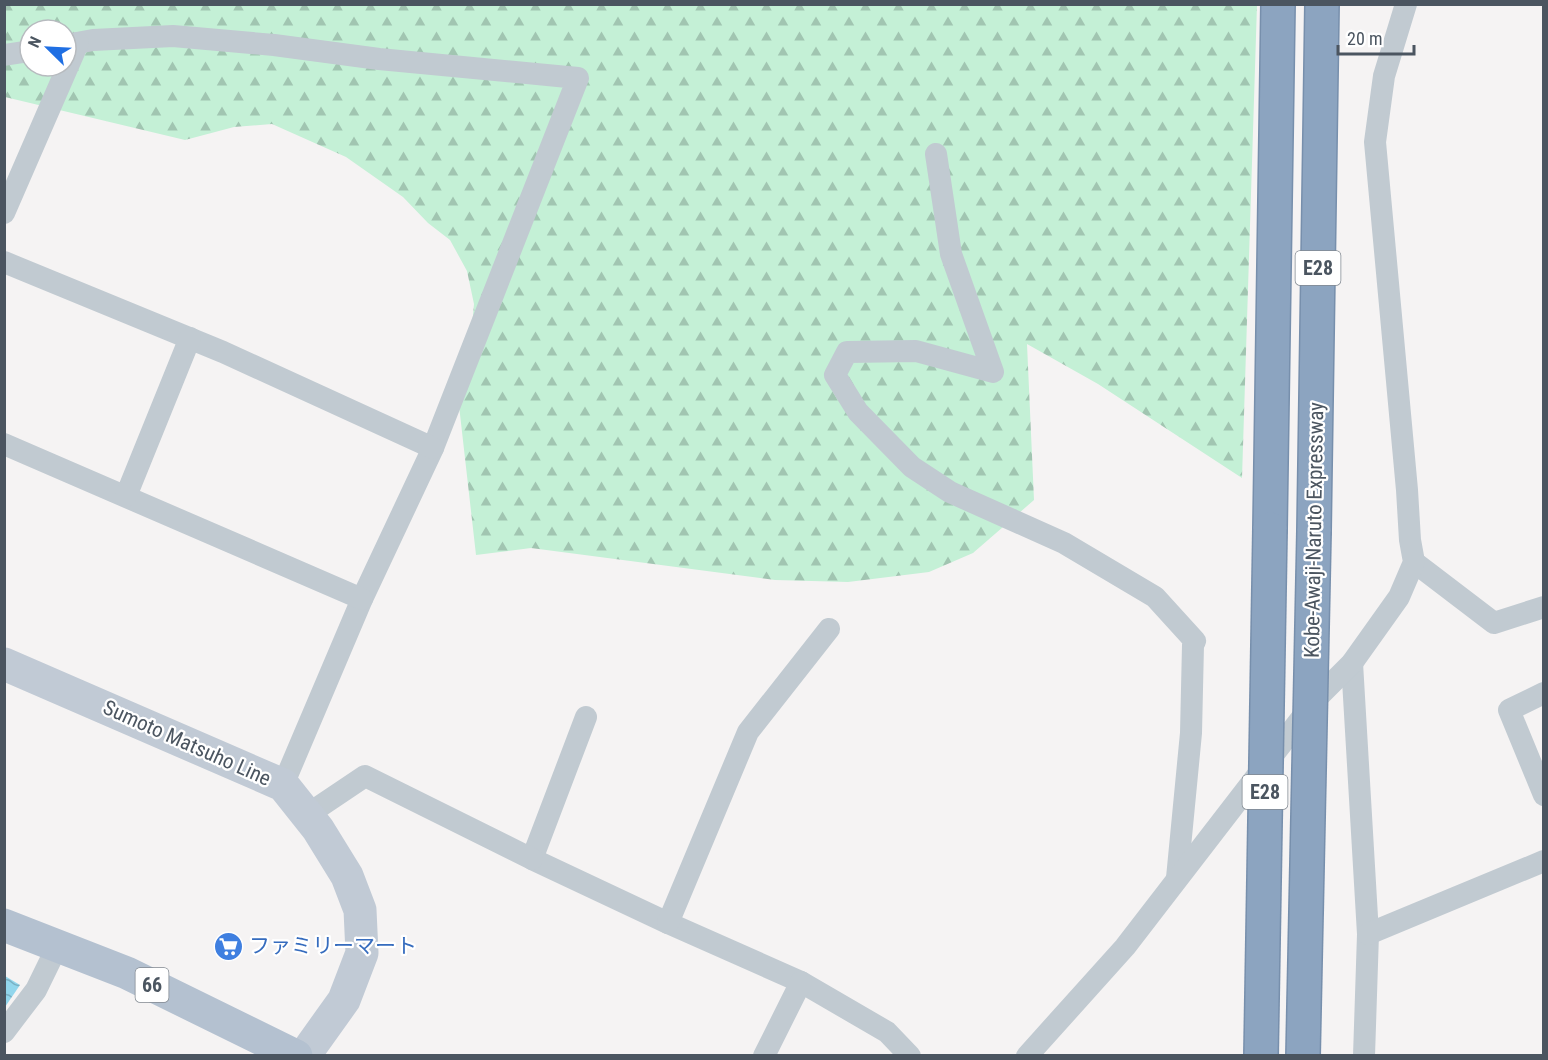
<svg xmlns="http://www.w3.org/2000/svg" width="1548" height="1060" font-family="'Roboto Condensed','Noto Sans JP',sans-serif">
<style>
.forest{fill:url(#forest-firs);fill-rule:evenodd}
.water{fill:url(#water-waves)}
.lines{fill:none;stroke-linecap:round;stroke-linejoin:round}
.motorway-casing{stroke:#778fac;stroke-width:36}
.minor{stroke:#c1cad1;stroke-width:22}
.secondary{stroke:#c1cad5;stroke-width:33}
.primary{stroke:#b4c1d0;stroke-width:33}
.motorway{stroke:#8ca4c0;stroke-width:33}
.motorway-bridge-casing{stroke:#778fac;stroke-width:36;stroke-linecap:butt}
.motorway-bridge{stroke:#8ca4c0;stroke-width:33}
.labels{text-anchor:middle;stroke-width:4.5;stroke-linejoin:round;paint-order:stroke}
.shield{fill:#fff;stroke:#818890;stroke-width:1.5}
.shield-label{font-size:20px;font-weight:bold;fill:#4b5560}
.street-label{font-size:21px;fill:#4b5560;stroke:#fff}
.shop-label{font-size:21px;fill:#366cbe;stroke:#fff;text-anchor:start}
</style>
<defs>
<pattern id="forest-firs" width="22" height="20" patternUnits="userSpaceOnUse" patternTransform="scale(1.5)"><rect width="22" height="20" fill="#c4f0d6"/><path d="M5 1l3.5 6h-7zM16 11l3.5 6h-7z" fill="#a1c5b1"/></pattern>
<pattern id="water-waves" width="16" height="10" patternUnits="userSpaceOnUse" patternTransform="scale(1.5)"><rect width="16" height="10" fill="#92d6ec"/><path d="M0 5q4-4 8 0t8 0" fill="none" stroke="#79b0c3"/></pattern>
</defs>
<rect width="100%" height="100%" fill="#f5f3f3"/>
<path class="forest" d="M5 5H1257L1242 478 1098 384 1027 344 1034 500 973 553 929 572 848 582 775 580 531 548 476 555 456 379 470 348 474 304 467 271 450 240 428 223 403 197 346 157 272 124 234 127 185 140 5 97ZM30 30H66V66H30Z"/>
<path class="water" d="M5 976 20 985 5 1007Z"/>
<g class="lines">
<defs>
<g id="motorway">
<path d="M1270 529 1278 4"/>
<path d="M1314 531 1322 4"/>
</g>
</defs>
<use href="#motorway" class="motorway-casing"/>
<g class="minor">
<path d="M66 45 93 40 173 36 274 45 379 59 578 78 433 448 362 599 283 785"/>
<path d="M4 55 30 51"/>
<path d="M936 154 951 254 993 372 916 351 847 352 835 375 858 412 912 467 950 492 1064 543 1155 597 1195 641 1193 645 1191 733 1177 878"/>
<path d="M4 213 78 43"/>
<path d="M4 262 223 352 433 448"/>
<path d="M4 444 362 599"/>
<path d="M126 496 190 338"/>
<path d="M1414 562 1494 623 1544 607"/>
<path d="M1352 663 1368 934 1364 1056"/>
<path d="M1544 693 1509 710 1544 795"/>
<path d="M586 717 532 859 668 923 801 982 887 1032 910 1056"/>
<path d="M307 815 365 776 532 859"/>
<path d="M668 923 748 732 829 629"/>
<path d="M1368 934 1544 861"/>
<path d="M4 1032 36 990 58 945"/>
<path d="M764 1056 801 982"/>
<path d="M1027 1056 1125 947 1317 698 1352 663 1399 597 1414 562 1410 540 1407 490 1375 142 1384 76 1406 4"/>
</g>
<path class="secondary" d="M4 664 283 785 318 829 347 876 360 910 362 953 344 1000 304 1056"/>
<path class="primary" d="M4 925 127 973 296 1056"/>
<use href="#motorway" class="motorway"/>
<defs>
<g id="motorway-bridge">
<path d="M1261 1056 1270 529"/>
<path d="M1303 1056 1314 531"/>
</g>
</defs>
<use href="#motorway-bridge" class="motorway-bridge-casing"/>
<use href="#motorway-bridge" class="motorway-bridge"/>
</g>
<defs>
<symbol id="supermarket-disc" viewBox="-11 -11 22 22"><circle r="9.5" fill="#3f7fe0" stroke="#fff"/><path d="M-6-5.5h2.5l.6 2H6L4.5 2H-2.5L-4.4-4H-6ZM-1.5 3.2a1.3 1.3 0 1 0 .1 0ZM3 3.2a1.3 1.3 0 1 0 .1 0Z" fill="#fff"/></symbol>
</defs>
<g fill-rule="evenodd">
<use href="#supermarket-disc" x="212" y="930" width="33" height="33"/>
</g>
<g class="labels">
<g class="shield">
<rect x="1295.5" y="251" width="45" height="34" rx="4.5"/>
<rect x="1242.5" y="775" width="45" height="34" rx="4.5"/>
<rect x="135.5" y="968" width="33" height="34" rx="4.5"/>
</g>
<g class="shield-label">
<text x="1318" y="275">E28</text>
<text x="1265" y="799">E28</text>
<text x="152" y="992">66</text>
</g>
<g class="street-label">
<text transform="translate(1314 530) rotate(-89)" y="7">Kobe-Awaji-Naruto Expressway</text>
<text transform="translate(187 743) rotate(24)" y="7">Sumoto Matsuho Line</text>
</g>
<g class="shop-label">
<text x="249" y="953">ファミリーマート</text>
</g>
</g>
<rect width="1548" height="1060" fill="none" stroke="#4b5560" stroke-width="12"/>
<g transform="translate(48 48) rotate(294)"><circle r="28" fill="#ffffff" stroke="#b7bbbf" stroke-width="1.5"/>
<path d="M0-4.5L10 22L0 15L-10 22Z" fill="#1f6fe3"/>
<text y="-9" font-size="16" font-weight="bold" text-anchor="middle" fill="#4b5560">N</text>
</g>
<path d="M1338 45v9h76v-9" fill="none" stroke="#4b5560" stroke-width="3"/>
<text x="1347" y="45" font-size="18" fill="#4b5560" stroke="#ffffff" stroke-width="4.5" paint-order="stroke">20 m</text>
</svg>
